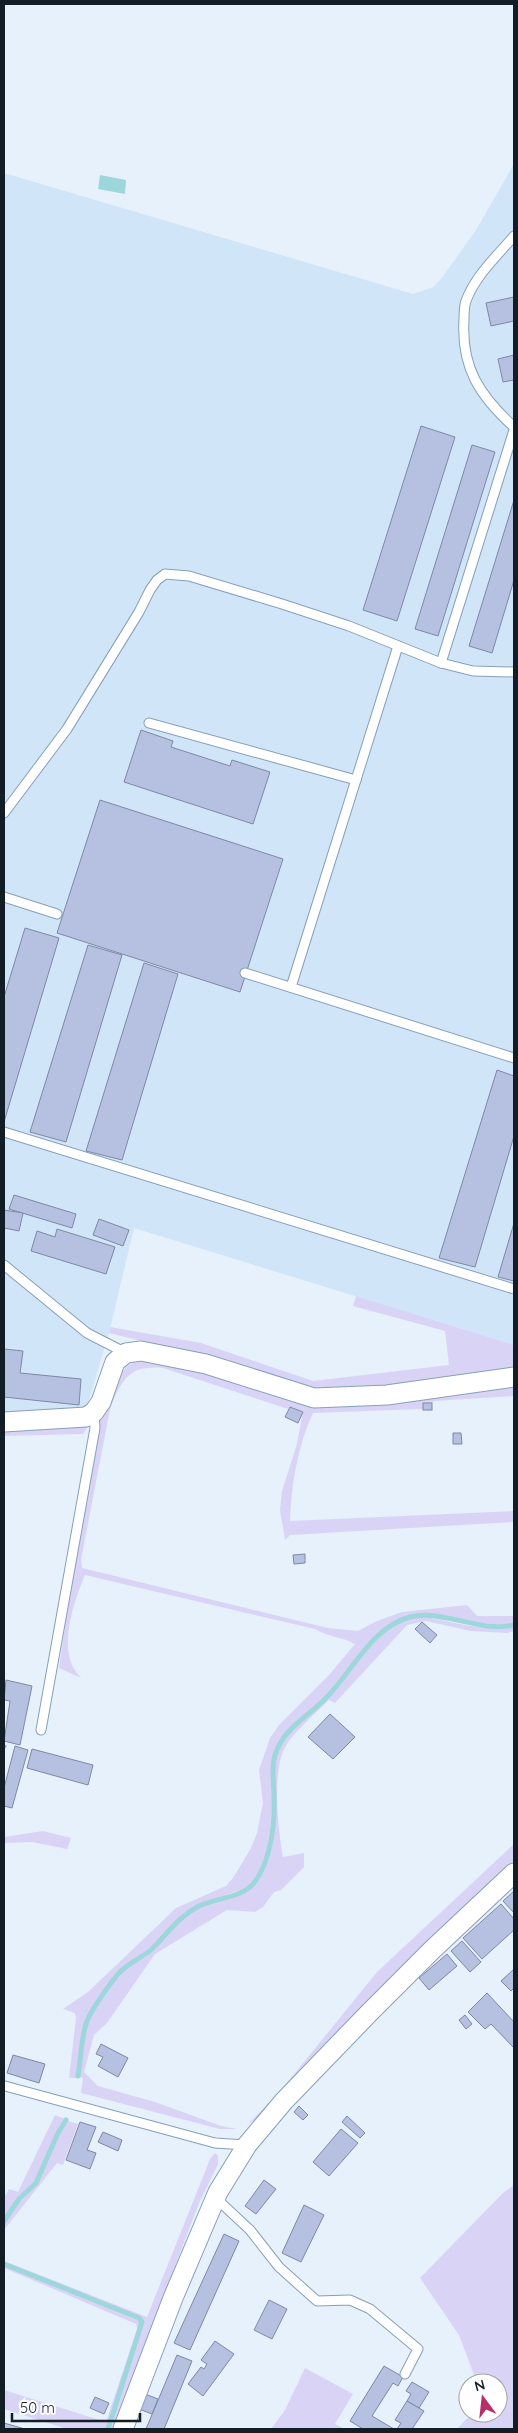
<svg xmlns="http://www.w3.org/2000/svg" width="518" height="2433" font-family="Quicksand,sans-serif">
<style>
.built{fill:#d1e5f8}
.green{fill:#d9d4f6}
.water{fill:#9ed7db}
.lines{fill:none;stroke-linecap:round;stroke-linejoin:round}
.stream{stroke:#9ed7db;stroke-width:5}
.building{fill:#b6c1e1;stroke:#7e88a6}
.lane-casing{stroke:#86a0b9;stroke-width:11}
.street-casing{stroke:#86a0b9;stroke-width:21}
.path{stroke:#a2acb7;stroke-width:3;stroke-dasharray:2.5 4;stroke-linecap:butt}
.lane{stroke:#fff;stroke-width:9}
.street{stroke:#fff;stroke-width:19}
</style>
<rect width="100%" height="100%" fill="#e6f1fc"/>
<path class="built" d="M514 164V1345L134 1228 109 1333 86 1410 4 1419V173L413 294 433 287 441 279 476 230Z"/>
<g class="green">
<path d="M356 1296 514 1345V1370L408 1386 317 1393 219 1360 109 1333 110 1327 201 1343 313 1381 449 1365 445 1331 353 1306Z"/>
<path d="M142 1359 177 1363 271 1392 514 1383V1396L434 1401 422 1409 313 1413C298 1445 291 1485 290 1521L514 1511V1522L290 1535 285 1540 280 1510 282 1491 297 1444 303 1411 285 1408 163 1368C129 1365 122 1379 110 1409L81 1560 82 1568 328 1628 358 1631 377 1621 402 1612 467 1605 477 1616H514V1624L505 1626 424 1614 409 1616 385 1628 362 1650 324 1698 288 1729 278 1742 271 1770 273 1798 270 1830 266 1853 258 1874 251 1884 244 1889 210 1900 183 1914 148 1951 128 1964 113 1977 86 2021 76 2078H69L76 2018 75 2013 63 2009 88 1992 176 1908 226 1886 233 1878 251 1848 257 1833 263 1803 259 1770 270 1738 279 1725 329 1675 355 1644C343 1637 328 1637 315 1629L85 1575C75 1598 61 1640 72 1665 74 1670 78 1674 81 1678L59 1668C69 1598 79 1528 93 1460 96 1446 97 1422 101 1411 109 1391 120 1364 142 1359Z"/>
<path d="M89 1425 83 1434 4 1436V1429Z"/>
<path d="M424 1617C452 1621 486 1633 514 1626V1631L507 1633 471 1631 426 1621 407 1625 335 1703 329 1700C315 1714 298 1728 287 1744 271 1767 278 1830 283 1857L304 1853V1867L281 1890 274 1892 263 1907 255 1912 227 1910 155 1954 107 2023 94 2035 84 2072 98 2086 155 2102 221 2126 237 2129H220L81 2093 83 2078 79 2077C82 2059 82 2037 89 2021 94 2008 113 1980 123 1971 132 1963 144 1958 153 1949 167 1936 177 1920 194 1910 211 1899 239 1901 253 1886 271 1869 276 1819 275 1796 275 1783 273 1770 275 1758 281 1729 308 1719 326 1699 347 1677 362 1651 386 1631 397 1622 410 1618 424 1617Z"/>
<path d="M43 1831 71 1838 67 1849 32 1842 4 1843V1837Z"/>
<path d="M514 1844V1861L494 1883 260 2119 249 2123 278 2094 377 1972Z"/>
<path d="M55 2115 65 2119 57 2133 35 2182 18 2198 4 2219V2198L9 2189 18 2192Z"/>
<path d="M68 2121 78 2124 63 2165 57 2163 4 2230V2223L20 2200 37 2184 59 2134Z"/>
<path d="M215 2153 218 2156V2164L199 2203 113 2429H110L143 2321 140 2318 4 2264V2261L147 2317 210 2159Z"/>
<path d="M514 2185V2429H457L472 2413H498V2383H477L459 2335 420 2278 503 2193Z"/>
<path d="M4 2265 140 2321 108 2429H67L4 2409V2390L106 2422 137 2329 136 2324 4 2268Z"/>
<path d="M305 2368 353 2394 335 2424 345 2429H271L285 2410Z"/>
</g>
<path class="water" d="M100 175 126 180 125 194 98 189Z"/>
<g class="lines">
<g class="stream">
<path d="M78 2076C81 2059 81 2037 87 2021 92 2009 112 1980 121 1971 130 1962 143 1957 152 1949 168 1933 178 1917 199 1906 215 1898 242 1898 254 1883 271 1861 275 1823 274 1796 274 1782 271 1768 275 1755 283 1729 306 1718 324 1700 351 1674 371 1627 410 1617 442 1609 480 1633 514 1625"/>
<path d="M4 2221 19 2199 36 2183 58 2133 66 2120"/>
<path d="M4 2264 139 2318 142 2322 108 2429"/>
</g>
</g>
<g class="building">
<path d="M514 297V321L491 326 486 303Z"/>
<path d="M514 355V380L503 382 498 359Z"/>
<path d="M421 426 455 437 397 621 363 610Z"/>
<path d="M472 445 495 452 438 636 415 629Z"/>
<path d="M514 500V580L492 653 469 646Z"/>
<path d="M141 730 173 741 171 747 230 766 232 760 270 772 253 824 124 782Z"/>
<path d="M100 800 283 859 240 992 57 933Z"/>
<path d="M25 928 59 938 4 1122V997Z"/>
<path d="M88 945 122 955 66 1142 30 1132Z"/>
<path d="M144 963 178 974 122 1160 86 1151Z"/>
<path d="M497 1070 514 1076V1136L475 1267 439 1258Z"/>
<path d="M14 1195 76 1214 72 1228 9 1209Z"/>
<path d="M4 1210 23 1213 19 1231 4 1228Z"/>
<path d="M99 1219 129 1230 123 1246 93 1235Z"/>
<path d="M514 1223V1281L498 1277Z"/>
<path d="M57 1229 115 1247 106 1274 31 1251 37 1231 55 1237Z"/>
<path d="M4 1349 23 1351 20 1373 81 1379 79 1405 4 1397Z"/>
<rect x="423" y="1403" width="9" height="7"/>
<path d="M290 1407 303 1412 298 1423 285 1417Z"/>
<path d="M453 1433H461L462 1444H453Z"/>
<path d="M305 1554V1563L294 1564 293 1555Z"/>
<path d="M422 1622 437 1635 430 1643 415 1629Z"/>
<path d="M6 1680 32 1686 20 1745 4 1741 10 1701 4 1700Z"/>
<path d="M330 1714 355 1737 333 1759 308 1737Z"/>
<path d="M15 1746 28 1750 12 1808 4 1806V1788Z"/>
<path d="M32 1749 93 1765 88 1785 27 1768Z"/>
<path d="M514 1891V1913L503 1901Z"/>
<path d="M501 1904 514 1919V1930L482 1959 463 1938Z"/>
<path d="M462 1941 481 1962 470 1972 451 1951Z"/>
<path d="M447 1954 457 1966 429 1990 419 1978Z"/>
<path d="M514 1969V1988L511 1991 501 1981Z"/>
<path d="M487 1993 514 2022V2048L491 2024 485 2029 468 2012Z"/>
<path d="M465 2015 472 2024 466 2029 459 2020Z"/>
<path d="M101 2044 128 2058 118 2077 98 2066 103 2057 96 2054Z"/>
<path d="M13 2055 45 2064 39 2083 7 2073Z"/>
<path d="M299 2106 308 2115 303 2120 294 2112Z"/>
<path d="M347 2116 365 2133 360 2138 342 2122Z"/>
<path d="M80 2122 96 2127 87 2150 96 2153 90 2169 66 2160Z"/>
<path d="M341 2129 358 2143 329 2176 313 2162Z"/>
<path d="M103 2132 122 2140 118 2151 98 2142Z"/>
<path d="M264 2180 276 2189 256 2214 245 2206Z"/>
<path d="M304 2205 324 2215 301 2262 282 2253Z"/>
<path d="M224 2234 239 2241 190 2350 174 2343Z"/>
<path d="M269 2300 287 2309 272 2339 254 2330Z"/>
<path d="M215 2341 234 2354 203 2396 188 2384 201 2367 204 2369 207 2364 201 2360Z"/>
<path d="M177 2355 192 2361 164 2429H146Z"/>
<path d="M384 2366 403 2377 398 2386 393 2383 372 2416 394 2429H363L350 2421Z"/>
<path d="M412 2382 429 2392 419 2408 407 2401 411 2394 406 2391Z"/>
<path d="M145 2394 158 2399 152 2414 139 2409Z"/>
<path d="M95 2397 109 2403 104 2414 90 2408Z"/>
<path d="M407 2401 424 2411 412 2429H397L401 2423 395 2420Z"/>
<path d="M4 2423 25 2429H4Z"/>
</g>
<g class="lines">
<defs>
<g id="lane">
<path d="M514 236C497 256 475 276 466 301 464 306 464 314 464 320 461 368 480 396 514 427"/>
<path d="M441 663 514 430"/>
<path d="M149 723 356 780"/>
<path d="M4 813 67 729 139 612 150 590 157 580 165 574 189 576 282 604 349 626 441 663 473 671 514 672"/>
<path d="M4 897 57 914"/>
<path d="M245 973 514 1058"/>
<path d="M291 987 398 646"/>
<path d="M4 1132 514 1289"/>
<path d="M4 1265 87 1333 126 1353"/>
<path d="M41 1730 95 1428 94 1413"/>
<path d="M5 2086 215 2143 246 2145"/>
<path d="M219 2194 220 2202 250 2230 279 2267 317 2301 350 2300 370 2309 418 2349 405 2374"/>
</g>
<g id="street">
<path d="M4 1422 86 1417 94 1412 101 1402 115 1362 126 1353 141 1351 206 1364 314 1398 387 1395 514 1377"/>
<path d="M123 2429 173 2298 218 2192 247 2145 284 2101 369 2013 432 1950 514 1873"/>
</g>
</defs>
<use href="#lane" class="lane-casing"/>
<use href="#street" class="street-casing"/>
<path class="path" d="M4 1746 10 1748"/>
<use href="#lane" class="lane"/>
<use href="#street" class="street"/>
</g>
<rect width="518" height="2433" fill="none" stroke="#131d26" stroke-width="10"/>
<g transform="translate(483 2398) rotate(345)"><circle r="24" fill="#ffffff" stroke="#a1a5a8"/>
<path d="M0-4L9 19L0 12L-9 19Z" fill="#b82e69"/>
<text y="-8" font-size="14" font-weight="bold" text-anchor="middle" fill="#131d26">N</text>
</g>
<path d="M12 2413v8h128v-8" fill="none" stroke="#131d26" stroke-width="2.5"/>
<text x="20" y="2413" font-size="15" fill="#131d26" stroke="#ffffff" stroke-width="4" paint-order="stroke">50 m</text>
</svg>
